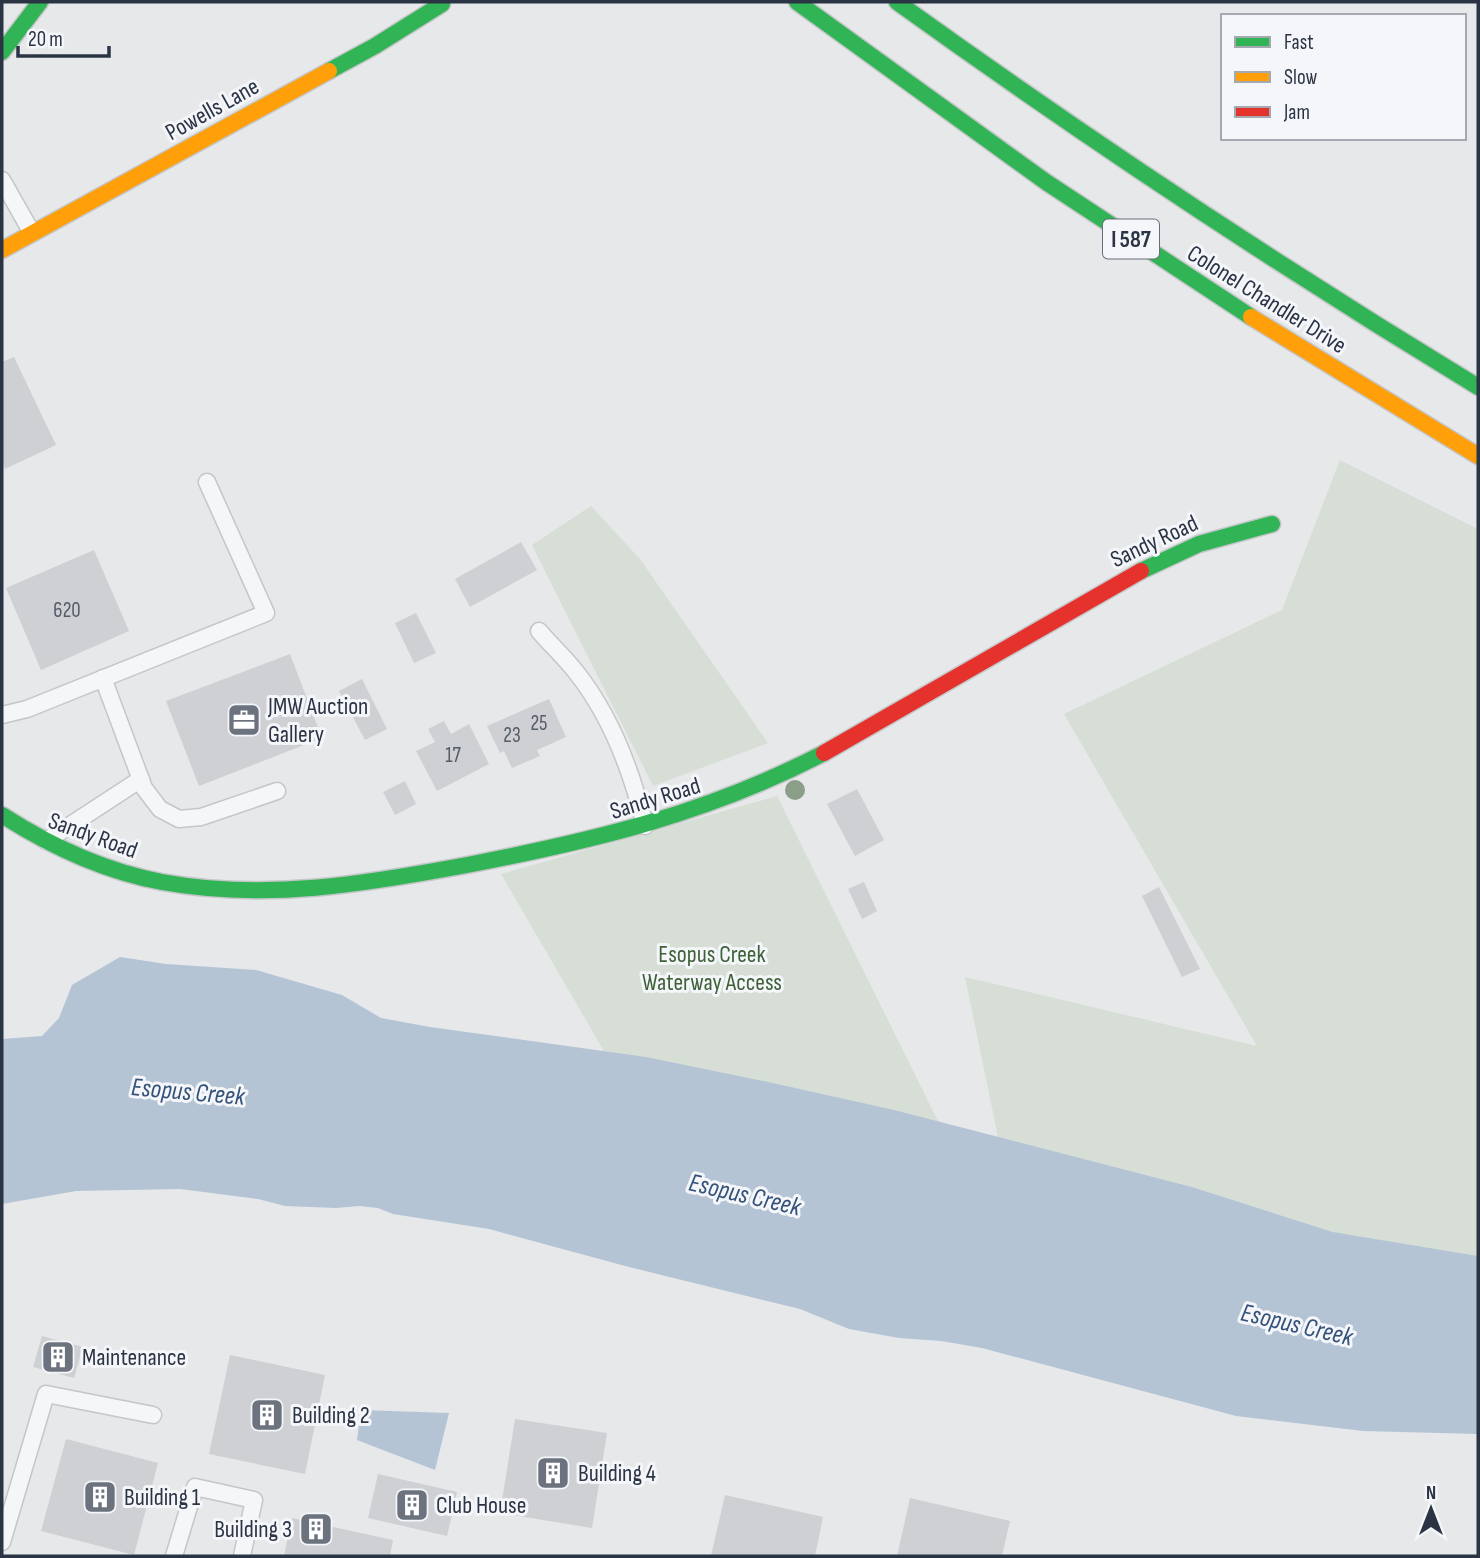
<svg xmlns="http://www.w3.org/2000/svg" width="1480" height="1558" font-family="'Sofia Sans Condensed',sans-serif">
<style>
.green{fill:#d6ded6}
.water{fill:#b4c4d5}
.building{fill:#ced0d3}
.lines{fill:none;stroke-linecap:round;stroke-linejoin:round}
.lane-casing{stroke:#c4c6c8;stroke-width:19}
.fast-casing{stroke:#c4c6c8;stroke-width:19}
.slow-casing{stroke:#c4c6c8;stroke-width:19}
.jam-casing{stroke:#c4c6c8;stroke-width:19}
.lane{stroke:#f5f6f7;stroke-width:16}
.fast{stroke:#30b455;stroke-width:16}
.slow{stroke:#ff9f0a;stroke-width:16}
.jam{stroke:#e5322d;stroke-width:16}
.tree{fill:#8a9e88}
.labels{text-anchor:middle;stroke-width:6;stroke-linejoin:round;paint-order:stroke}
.number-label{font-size:21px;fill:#545c69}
.shield{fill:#f4f6f9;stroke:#676e7b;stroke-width:2}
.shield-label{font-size:23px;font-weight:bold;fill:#2b3445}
.street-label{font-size:24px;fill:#2b3445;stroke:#f4f6f9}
.poi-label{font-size:24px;fill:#2b3445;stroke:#f4f6f9;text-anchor:start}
.park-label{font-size:24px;fill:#3f6138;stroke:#f4f6f9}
.water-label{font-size:26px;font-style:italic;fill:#34527a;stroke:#f4f6f9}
</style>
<rect width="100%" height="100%" fill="#e6e8ea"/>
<g class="green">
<path d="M1340 460 1478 529V1256L1333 1232 1192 1187 998 1137 965 977 1257 1046 1064 714 1282 610Z"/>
<path d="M591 506 640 559 768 743 653 786 532 545Z"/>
<path d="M777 796 986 1218 665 1156 501 874Z"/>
</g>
<g class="water">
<path d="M120 957 166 964 256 970 342 995 381 1018 430 1027 646 1057 768 1082 894 1110 1192 1187 1333 1232 1478 1256V1434L1363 1431 1236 1416 982 1348 941 1341 899 1338 849 1329 800 1309 629 1267 489 1229 393 1214 378 1208 359 1206 336 1208 285 1206 258 1199 180 1189 76 1191 2 1204V1039L42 1036 59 1018 72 985Z"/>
<path d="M361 1410 449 1413 435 1470 357 1440Z"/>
</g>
<g class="building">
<path d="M14 357 56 445 5 469 2 462V362Z"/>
<path d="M521 542 537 570 470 607 455 579Z"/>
<path d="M94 550 129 631 41 670 6 588Z"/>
<path d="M416 613 436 653 414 663 395 623Z"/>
<path d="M290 654 322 738 199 786 166 701Z"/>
<path d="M362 679 387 729 365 740 339 691Z"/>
<path d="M549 699 566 737 537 750 540 756 512 768 504 751 500 753 487 726Z"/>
<path d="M444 721 451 734 469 724 489 764 437 791 416 751 435 742 428 729Z"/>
<path d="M405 781 416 804 395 815 383 792Z"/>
<path d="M857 789 884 840 855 856 827 804Z"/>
<path d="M864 882 877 911 862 919 848 889Z"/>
<path d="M1159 887 1200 969 1182 977 1142 896Z"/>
<path d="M42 1336 83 1347 74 1378 33 1367Z"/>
<path d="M230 1355 325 1375 305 1474 209 1454Z"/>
<path d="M515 1419 607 1433 592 1528 500 1513Z"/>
<path d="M66 1439 158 1463 134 1555 41 1531Z"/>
<path d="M378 1474 457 1492 447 1536 368 1518Z"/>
<path d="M725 1495 823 1517 815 1556H711Z"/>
<path d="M910 1498 1010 1521 1002 1556H897Z"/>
<path d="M292 1518 393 1540 390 1556H284Z"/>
</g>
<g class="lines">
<defs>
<g id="lane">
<path d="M2 180 32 233"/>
<path d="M539 631C551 645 565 658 576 672 611 716 632 772 645 826"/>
<path d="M103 678 144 788 160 809 179 819 201 817 277 791"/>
<path d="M2 715 27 709 266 613 207 482"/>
<path d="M46 841 141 779"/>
<path d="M2 1542 46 1394 153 1415"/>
<path d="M174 1556 195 1487 254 1500 242 1556"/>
</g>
<g id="fast">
<path d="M797 2 1046 182 1251 317"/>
<path d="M897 2C1086 138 1279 266 1478 387"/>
<path d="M2 52 40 2"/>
<path d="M329 71 375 46 442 4"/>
<path d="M1141 571 1199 544 1272 524"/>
<path d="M2 815C52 847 103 871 162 882 265 901 365 884 467 865 596 840 706 814 824 753"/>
</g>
<g id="slow">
<path d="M2 250 329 71"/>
<path d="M1251 317 1478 456"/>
</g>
<path id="jam" d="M824 753 1141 571"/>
</defs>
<use href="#lane" class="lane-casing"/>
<use href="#fast" class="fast-casing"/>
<use href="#slow" class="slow-casing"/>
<use href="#jam" class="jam-casing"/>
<use href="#lane" class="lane"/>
<use href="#fast" class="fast"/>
<use href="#slow" class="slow"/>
<use href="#jam" class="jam"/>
</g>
<circle class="tree" cx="795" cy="790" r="10"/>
<defs>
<symbol id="office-square" viewBox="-11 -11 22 22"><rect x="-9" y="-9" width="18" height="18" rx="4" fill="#6c737f" stroke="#f4f6f9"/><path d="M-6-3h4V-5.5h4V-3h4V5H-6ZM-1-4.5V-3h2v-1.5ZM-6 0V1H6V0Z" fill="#fff"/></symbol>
<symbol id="building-square" viewBox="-11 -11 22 22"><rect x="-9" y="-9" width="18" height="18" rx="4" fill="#6c737f" stroke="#f4f6f9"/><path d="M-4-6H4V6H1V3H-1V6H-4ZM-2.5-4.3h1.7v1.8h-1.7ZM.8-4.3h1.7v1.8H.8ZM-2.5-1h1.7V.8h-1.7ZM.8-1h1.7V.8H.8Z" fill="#fff"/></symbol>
</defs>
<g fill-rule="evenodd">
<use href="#office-square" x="225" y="701" width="38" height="38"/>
<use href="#building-square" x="39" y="1338" width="38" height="38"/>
<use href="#building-square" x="248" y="1396" width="38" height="38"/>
<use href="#building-square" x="534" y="1454" width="38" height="38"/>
<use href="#building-square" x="81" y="1478" width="38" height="38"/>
<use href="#building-square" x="393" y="1486" width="38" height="38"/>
<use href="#building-square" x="297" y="1510" width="38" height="38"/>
</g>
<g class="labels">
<g class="number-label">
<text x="67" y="617">620</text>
<text x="539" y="730">25</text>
<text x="512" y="742">23</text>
<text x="453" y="762">17</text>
</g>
<rect class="shield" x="1103" y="219.5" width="56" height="39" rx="5"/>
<g class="shield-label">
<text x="1131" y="247">I 587</text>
</g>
<g class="street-label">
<text transform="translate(212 109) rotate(-29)" y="8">Powells Lane</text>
<text transform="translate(1267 299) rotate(32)" y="8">Colonel Chandler Drive</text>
<text transform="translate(1154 541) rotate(-25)" y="8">Sandy Road</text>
<text transform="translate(655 798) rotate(-17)" y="8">Sandy Road</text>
<text transform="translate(93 835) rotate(20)" y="8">Sandy Road</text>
</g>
<g class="poi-label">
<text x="268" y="714">JMW Auction<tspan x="268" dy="28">Gallery</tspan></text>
<text x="82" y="1365">Maintenance</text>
<text x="292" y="1423">Building 2</text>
<text x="578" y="1481">Building 4</text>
<text x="124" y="1505">Building 1</text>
<text x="436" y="1513">Club House</text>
<text x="292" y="1537" text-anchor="end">Building 3</text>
</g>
<g class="park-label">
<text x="712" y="962">Esopus Creek<tspan x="712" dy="28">Waterway Access</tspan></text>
</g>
<g class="water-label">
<text transform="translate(188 1091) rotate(5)" y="9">Esopus Creek</text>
<text transform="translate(745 1194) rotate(13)" y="9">Esopus Creek</text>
<text transform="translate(1297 1324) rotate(13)" y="9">Esopus Creek</text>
</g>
</g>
<rect width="1480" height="1558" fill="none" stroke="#2b3445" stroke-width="7"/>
<rect x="1221" y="14" width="245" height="126" fill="#f4f6f9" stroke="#a4a8b1" stroke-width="2"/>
<rect x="1235" y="37" width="35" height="10" fill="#30b455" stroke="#a4a8b1" stroke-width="2"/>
<text x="1284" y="49" font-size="21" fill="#2b3445">Fast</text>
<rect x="1235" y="72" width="35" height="10" fill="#ff9f0a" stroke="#a4a8b1" stroke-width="2"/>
<text x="1284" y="84" font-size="21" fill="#2b3445">Slow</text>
<rect x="1235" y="107" width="35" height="10" fill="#e5322d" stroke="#a4a8b1" stroke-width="2"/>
<text x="1284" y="119" font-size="21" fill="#2b3445">Jam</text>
<g transform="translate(1431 1509)" stroke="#f4f6f9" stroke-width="5" paint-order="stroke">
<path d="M0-5L12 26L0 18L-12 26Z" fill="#2b3445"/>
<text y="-10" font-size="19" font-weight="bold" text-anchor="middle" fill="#2b3445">N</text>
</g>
<path d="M18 46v10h91v-10" fill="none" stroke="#2b3445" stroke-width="3.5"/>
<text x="28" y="46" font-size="21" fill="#2b3445" stroke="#f4f6f9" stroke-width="5" paint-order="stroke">20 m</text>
</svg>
